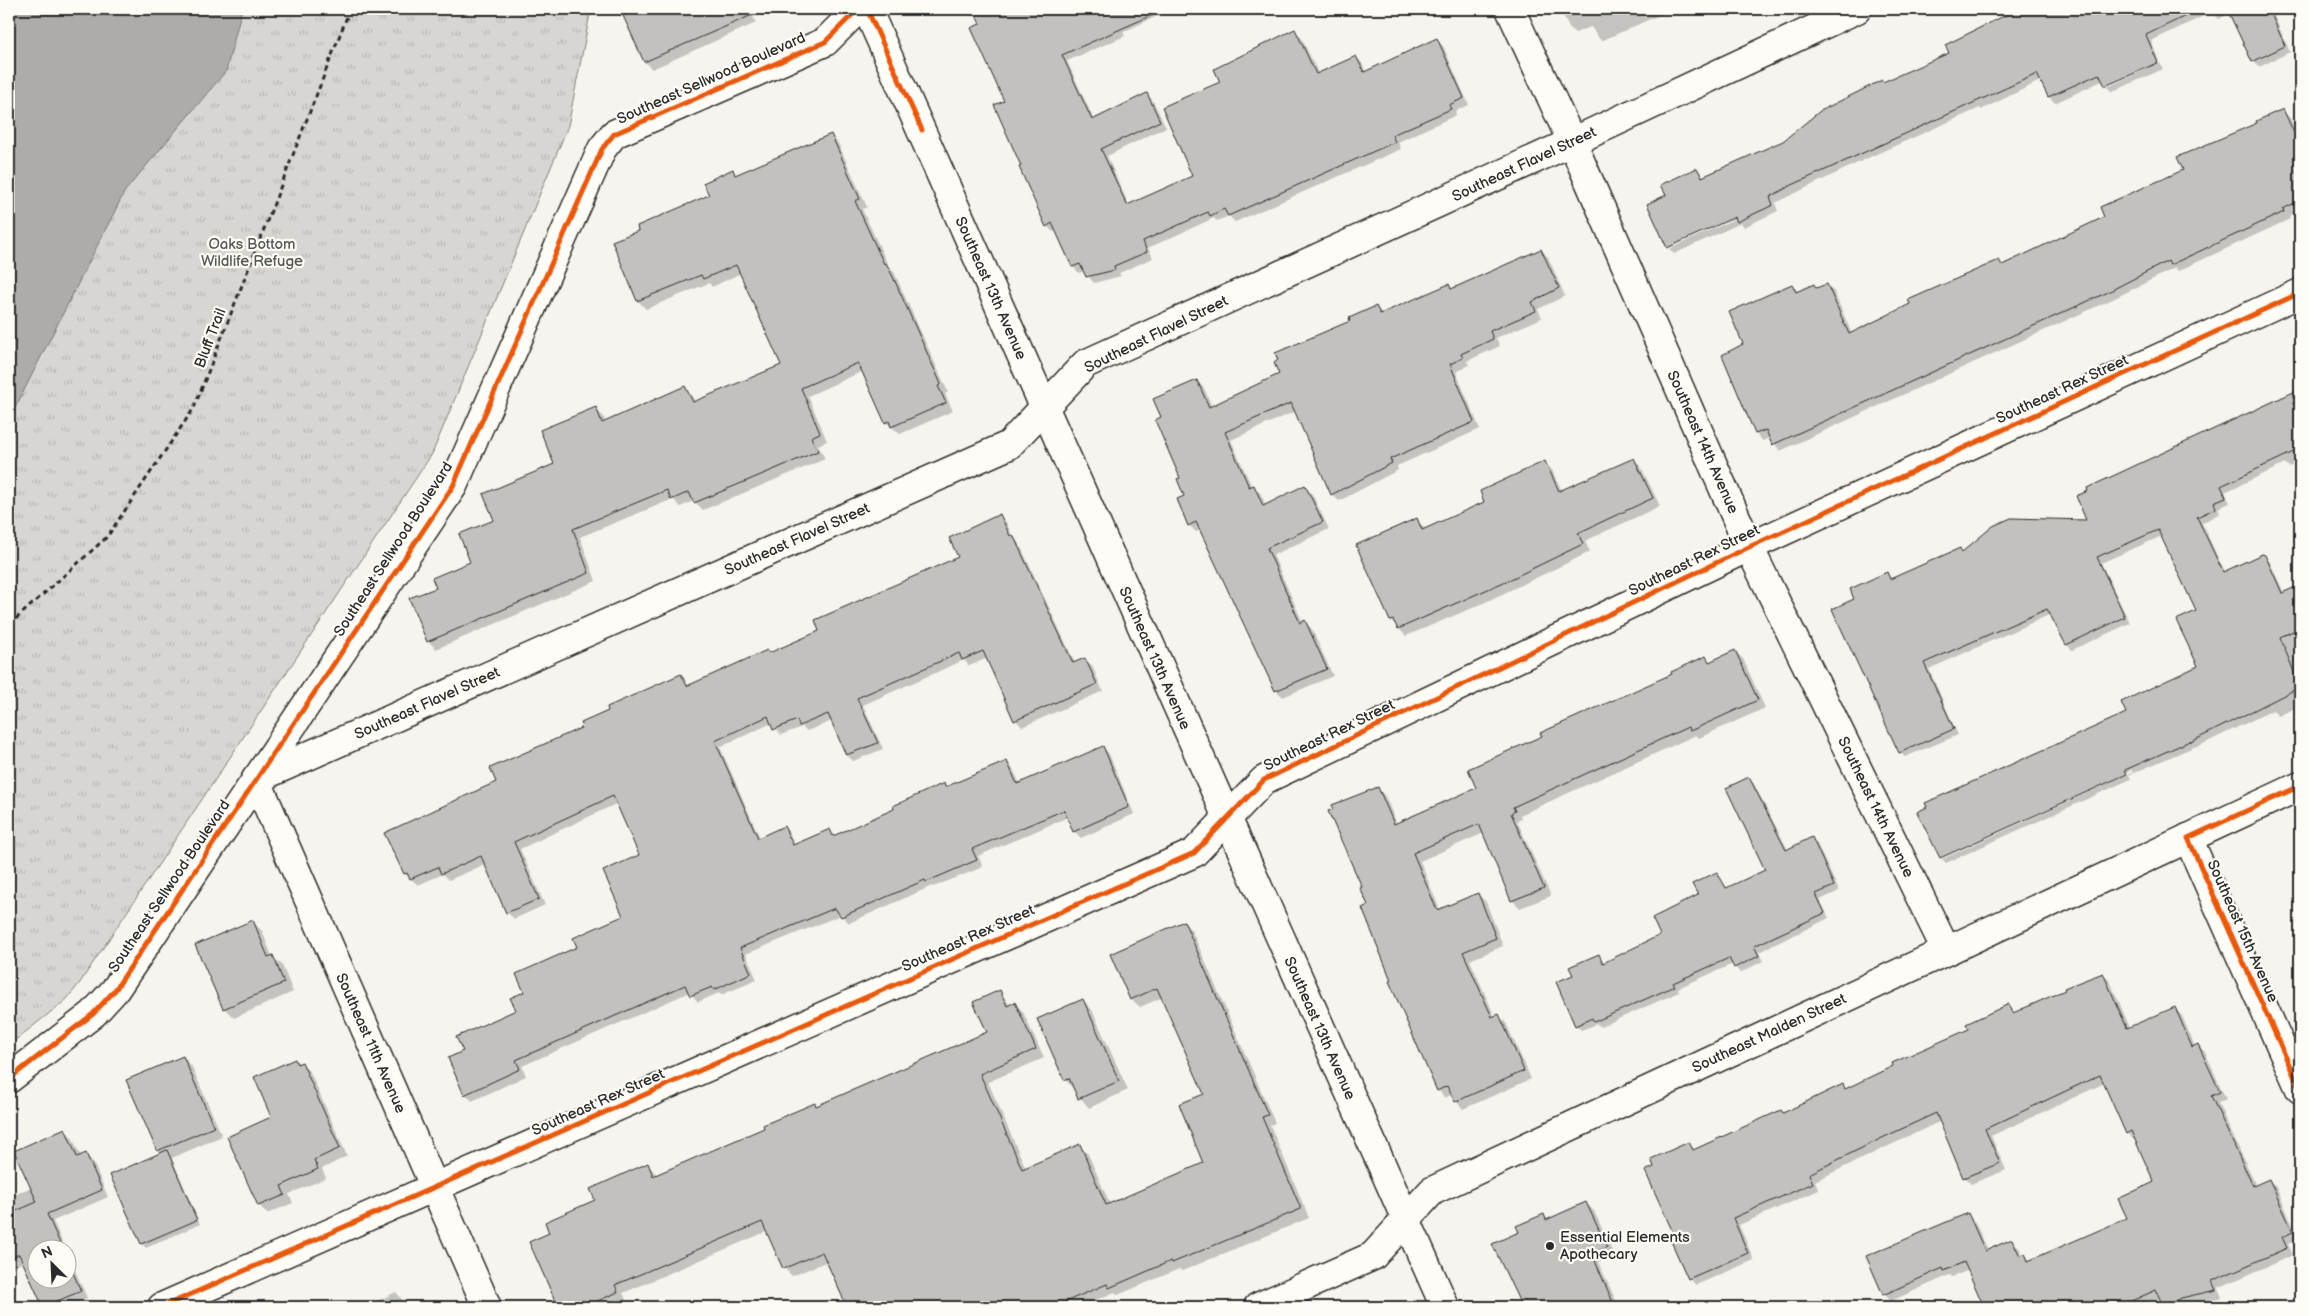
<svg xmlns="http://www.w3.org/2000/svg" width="2309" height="1316" font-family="'Balsamiq Sans',sans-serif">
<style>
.park{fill:url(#park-tufts);stroke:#81807e}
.water{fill:#adaca9;stroke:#797877}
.shadow{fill:#0003}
.building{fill:#c2c1be;stroke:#2b2b2b}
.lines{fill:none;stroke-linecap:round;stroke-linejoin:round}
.street-casing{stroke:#2b2b2b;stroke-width:31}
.secondary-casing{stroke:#2b2b2b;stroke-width:31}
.path{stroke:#2b2b2b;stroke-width:3;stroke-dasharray:5 4;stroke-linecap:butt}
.street{stroke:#fdfcf7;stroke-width:28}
.secondary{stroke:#fdfcf7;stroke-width:28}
.cycleway-casing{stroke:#fdfcf7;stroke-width:8}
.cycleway{stroke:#e8590c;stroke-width:5}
.poi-dot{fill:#2b2b2b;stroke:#fdfcf7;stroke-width:2}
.labels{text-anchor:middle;stroke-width:4.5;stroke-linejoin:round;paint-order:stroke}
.street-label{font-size:15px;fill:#2b2b2b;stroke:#fdfcf7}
.park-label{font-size:15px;fill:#565655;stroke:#fdfcf7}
.poi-label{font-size:15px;fill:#2b2b2b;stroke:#fdfcf7;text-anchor:start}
</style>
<defs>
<pattern id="park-tufts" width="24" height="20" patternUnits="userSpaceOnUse" patternTransform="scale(1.25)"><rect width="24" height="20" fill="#d7d6d2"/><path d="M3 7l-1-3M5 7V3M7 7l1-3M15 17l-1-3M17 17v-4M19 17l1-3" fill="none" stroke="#b9b8b4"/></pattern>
</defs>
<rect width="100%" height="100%" fill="#f5f4ef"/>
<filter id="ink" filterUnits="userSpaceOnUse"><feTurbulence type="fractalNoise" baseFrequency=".02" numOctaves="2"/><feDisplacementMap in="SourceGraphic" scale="10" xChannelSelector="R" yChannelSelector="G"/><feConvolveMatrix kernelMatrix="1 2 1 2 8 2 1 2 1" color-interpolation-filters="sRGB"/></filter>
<g filter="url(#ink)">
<path class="park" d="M9 9H591L568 126 432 454 79 984 66 1000 9 1045Z"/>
<path class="water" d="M9 9H242L226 71 125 191 9 420Z"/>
<g class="shadow">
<path d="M621 9H750L756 23 652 69 645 62Z"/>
<path d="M974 9H1172L1123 32 1125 36 1067 61 1094 120 1147 95 1153 101 1166 127 1107 156 1129 206 1194 177 1221 82 1295 30 1301 37 1319 75 1356 57 1362 63 1366 72 1436 40 1443 46 1469 105 1455 111 1456 115 1398 142 1401 149 1235 222 1229 216 1217 221 1214 218 1148 248 1153 258 1119 273 1121 276 1094 283 1084 271 1079 273 1073 267 1057 230 1053 232 1047 226 1023 167 1006 102 982 25Z"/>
<path d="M1560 9H1673L1601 41 1591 27 1575 33 1569 27Z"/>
<path d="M2036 9H2271L2290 52 2259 67 2253 61 2230 13 2219 19 2212 12 2151 41 2159 61 2107 84V86L2104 80 2055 103 2049 97 2042 80 1981 110 1980 108 1872 156 1775 203 1778 211 1744 227 1741 223 1674 254 1669 249 1741 216 1740 214 1668 248 1649 205 1667 196 1697 169 1704 177 1784 142 1883 83 1951 53 2004 23Z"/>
<path d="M2160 63 2163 69 2112 92 2107 87Z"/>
<path d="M2283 111 2290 118 2298 134 2300 133V210L2289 216 2290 219 2178 271 2175 268 2113 299 1780 451 1770 437 1763 441 1756 434 1723 355 1745 344 1792 286 1799 292 1814 286 1817 289 1827 285 1834 292 1852 334 1999 261 2003 265 2106 217Z"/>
<path d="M830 135 838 143 867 207 862 209 889 267 894 272 901 288 948 392 945 394 953 411 900 434 886 422 863 371 808 396 827 441 818 445 825 459 703 510 694 501 680 507 673 499 580 537 596 581 436 649 428 641 438 589 472 563 496 520 555 465 595 409 603 416 606 423 685 388 696 402 782 366 741 273 712 287 709 283 646 309 638 301 614 242 640 232 711 196 732 171 737 176Z"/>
<path d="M1541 250 1548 257 1565 296 1538 309 1542 318 1496 338 1500 346 1467 361 1469 365 1456 372 1480 429 1397 466 1398 470 1339 501 1332 494 1296 411 1231 440 1252 487H1254L1261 494 1266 506 1305 487 1312 494 1329 529 1273 555 1303 623 1305 622 1312 629 1333 676 1283 697 1276 690 1201 530 1196 532 1189 525 1181 479 1162 418 1197 381 1204 388 1212 407 1280 375 1352 322 1376 307 1383 314 1448 285 1453 289Z"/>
<path d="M2300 390V472L2296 464 2289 467 2285 464 2225 492 2230 503 2218 508 2220 513 2202 523 2225 573 2264 556 2270 562 2284 593 2300 586V706L2278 716 2273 710 2197 747 2196 746 2129 775 2131 779 1946 863 1942 859 2133 772 2132 770 1941 858 1919 813 2127 714 2199 667 2197 611 2162 536 2101 563 2130 623 2072 650 2067 645 2051 614 1929 669 1958 735 1905 757 1900 752 1856 600 1887 574 1893 580 1962 553 2088 521 2257 412Z"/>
<path d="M1634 459 1641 467 1660 506 1585 541 1590 552 1477 606 1406 636 1391 620 1416 519 1426 530 1486 502 1545 463 1552 470 1562 491Z"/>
<path d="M1000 516 1006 522 1013 537 1019 543 1075 663 1085 660 1092 666 1103 691 1022 727 1016 720 988 658 969 666 964 660 863 705 883 749 853 761 847 755 832 721 807 731 802 727 781 735 772 723 720 747 760 838 784 827 790 834 795 845 829 830 835 836 896 810 943 785 947 788 1007 762 1013 769 1020 784 1103 747 1109 754 1134 814 1081 838 1074 831 1068 817 978 856 983 867 933 887 932 886 849 923 841 915 746 954 757 980 721 995 719 993 698 1002 690 992 522 1066 526 1076 472 1101 465 1094 464 1052 517 1010 525 992 625 917 641 856 618 803 520 849 545 905 514 919 507 912 486 864 449 880 443 874 418 885 405 874 498 783 584 727 681 675 689 687 821 631 959 558Z"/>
<path d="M1735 651 1743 659 1765 708 1699 738 1696 735 1520 815 1521 819 1517 821 1551 896 1520 908 1512 900 1484 833 1420 861 1440 910 1478 894 1486 902 1503 946 1470 960 1495 1017 1499 1016 1506 1023 1531 1079 1463 1109 1456 1101 1453 1094 1445 1098 1438 1090 1392 981 1369 906 1377 788 1385 796 1397 824 1478 788 1543 737 1705 658 1711 663Z"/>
<path d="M1749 778 1754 784 1788 850 1812 839 1817 844 1839 891 1820 900 1829 918 1759 952 1763 961 1740 973 1733 964 1678 988 1679 992 1600 1027 1597 1024 1581 1030 1576 1025 1574 975 1598 956 1605 964 1662 936 1700 896 1717 874 1728 889 1766 871Z"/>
<path d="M252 921 262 931 272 956 282 965 293 992 234 1018 224 1008Z"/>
<path d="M1184 923 1192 931 1275 1123 1270 1125 1309 1218 1182 1271 1179 1269 1118 1295 1115 1292 1080 1307H848L828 1261 792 1276 784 1268 768 1231 623 1293 626 1300 610 1307H559L531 1243 551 1234 648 1165 657 1175 766 1128 815 1104 817 1107 988 1033 999 991 1010 1005 1015 1003 1023 1012 1044 1058 988 1082 1026 1169 1080 1146 1088 1154 1110 1204 1204 1163 1205 1094 1163 997 1140 1007 1131 999Z"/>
<path d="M2102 974 2110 981 2130 1028 2175 1009 2182 1016 2195 1047 2198 1045 2205 1052 2226 1099 2218 1103 2256 1186 2269 1180 2276 1187 2299 1239 2288 1244 2293 1255 2218 1288 2222 1297 2182 1307H2167L2161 1298 2141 1307H1985L1969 1270 1952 1277 1950 1275 1891 1301 1884 1294 1968 1215 1975 1222 1988 1251 2012 1240 2019 1247 2023 1256 2025 1255 2031 1261 2128 1218 2155 1182 2136 1139 2134 1140 2127 1133 2105 1083 1991 1136 2006 1170 1971 1184 1964 1177 1941 1121 1815 1181 1819 1190 1739 1225 1754 1260 1696 1285 1689 1278 1656 1167 1689 1144 1695 1150 1783 1114 1843 1086 1847 1090 1971 1030 2009 1006 2016 1013Z"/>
<path d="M1083 1000 1092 1010 1128 1090 1089 1108 1065 1079 1039 1020Z"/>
<path d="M183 1057 192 1067 222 1136 172 1158 200 1224 146 1248 142 1244 112 1176 162 1154 158 1151 128 1081Z"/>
<path d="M295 1060 310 1072 347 1156 322 1169 326 1178 289 1194 293 1203 267 1214 259 1205Z"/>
<path d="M64 1130 72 1137 81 1157 86 1155 93 1162 108 1197 53 1221 65 1248H38V1278H68V1254L87 1298 67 1307H44L24 1262 9 1269V1197L32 1187Z"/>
<path d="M1586 1203 1594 1211 1614 1255 1598 1262 1619 1307H1515L1522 1304 1520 1233 1544 1215 1548 1220Z"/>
<path d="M396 1292 408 1307H365Z"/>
<path d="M1381 1304 1384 1307H1372Z"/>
</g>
<g class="building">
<path d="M620 9H766L644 62Z"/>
<path d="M973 9H1166L1062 55 1092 120 1147 93 1160 121 1101 149 1127 205 1192 176 1162 107 1220 82 1214 69 1295 29 1316 74 1356 56 1364 72 1437 38 1464 98 1449 105 1451 109 1392 135 1395 142 1228 216 1224 209 1210 216 1208 212 1143 241 1147 252 1114 266 1115 270 1086 277 1080 264 1072 267 1052 223 1046 227 1019 167 1021 166 994 105 1004 101 971 28 980 24Z"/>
<path d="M2018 9H2200L2146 35 2158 63 2105 86 2099 74 2048 97 2037 74 1790 186 1770 197 1773 205 1737 222 1735 217 1667 248 1647 204 1666 195 1660 185 1697 168 1702 177 1783 141 1820 111 1882 80 1883 82 1949 53 1945 45Z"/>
<path d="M2227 9H2269L2285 46 2252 62Z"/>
<path d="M2283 109 2300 146V200L2283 209 2284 212 2170 265 2168 261 2106 293 1772 445 1766 430 1755 434 1722 355 1743 344 1729 312 1792 284 1796 292 1814 284 1816 288 1827 284 1849 334 1910 304 1908 300 1999 260 2002 265 2104 217 2100 207 2183 170 2177 157 2257 123 2256 121Z"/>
<path d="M831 134 860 199 855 201 884 264 886 263 894 279 941 384 938 386 946 403 891 427 889 421 885 423 858 363 801 388 820 433 811 437 818 451 694 503 689 492 671 500 667 490 573 529 589 573 427 642 409 598 436 588 432 578 470 562 459 534 494 520 483 494 554 464 540 430 596 407 602 423 685 386 693 402 781 365 736 265 703 279 701 275 637 301 612 241 638 231 637 226 709 195 703 183 733 169 735 175Z"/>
<path d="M1541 249 1559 288 1532 302 1536 311 1490 331 1493 339 1461 354 1463 358 1450 364 1474 422 1390 459 1392 463 1331 495 1291 403 1225 432 1249 487 1254 485 1263 506 1305 485 1323 522 1267 548 1300 623 1305 620 1327 669 1275 691 1196 522 1188 526 1177 499 1184 496 1177 479 1180 478 1155 420 1161 417 1153 399 1197 380 1209 407 1279 374 1274 363 1278 360 1275 353 1350 321 1349 318 1376 306 1380 314 1449 284 1451 289Z"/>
<path d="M2300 389V449L2221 486 2226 497 2214 502 2216 508 2197 517 2223 572 2262 554 2265 555 2282 593 2300 585V628L2280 637 2300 687 2191 742 2190 741 2125 770 2127 774 1940 858 1917 812 1927 807 1925 803 2126 713 2121 702 2198 666 2176 620 2196 611 2158 530 2097 557 2125 617 2066 645 2047 609 1924 663 1954 729 1899 753 1832 609 1854 599 1850 589 1887 572 1890 579 1960 548 1962 552 1993 526 2011 518 2086 520 2076 496 2088 491 2087 488Z"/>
<path d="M1634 458 1653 498 1578 533 1583 544 1513 578 1398 629 1393 620 1390 621 1356 545 1417 518 1422 530 1484 502 1480 491 1545 461 1559 491Z"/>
<path d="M1000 514 1010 536 1013 535 1073 663 1085 658 1097 684 1014 721 983 651 962 660 959 653 857 698 878 743 846 755 828 714 799 726 797 720 773 730 768 716 715 741 758 838 784 826 793 845 830 829 833 836 894 809 893 806 944 783 945 787 1007 761 1017 784 1103 746 1129 807 1073 832 1064 810 972 849 977 860 926 882 925 880 841 917 835 908 740 948 751 973 714 990 712 987 690 996 685 985 516 1060 520 1069 464 1095 448 1058 463 1051 456 1037 516 1010 510 998 524 992 516 974 577 947 573 938 623 916 603 871 639 855 613 796 514 842 539 899 506 913 481 856 441 874 438 867 410 879 407 873 404 874 384 833 496 782 490 768 583 727 581 723 608 711 607 707 681 674 687 686 767 650 769 653 819 631 815 620 958 557 949 538Z"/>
<path d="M1735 650 1758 700 1690 731 1688 727 1513 807 1515 811 1511 813 1544 888 1511 901 1479 824 1413 853 1437 910 1478 893 1496 938 1463 952 1492 1017 1499 1014 1524 1071 1455 1102 1447 1086 1437 1091 1389 981 1391 980 1362 908 1368 905 1360 888 1362 887 1328 811 1333 809 1332 805 1378 787 1394 824 1476 788 1468 769 1542 736 1540 733 1672 674 1671 672 1706 656 1709 662Z"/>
<path d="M1749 777 1786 850 1812 837 1834 886 1816 894 1825 913 1754 946 1759 956 1734 968 1729 958 1673 983 1675 986 1594 1022 1592 1018 1575 1026 1556 982 1573 975 1569 967 1599 954 1603 963 1660 935 1652 918 1698 895 1692 884 1717 872 1726 888 1765 870 1726 788Z"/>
<path d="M253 920 268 957 273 955 284 983 223 1009 195 945Z"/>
<path d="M1184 921 1268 1115 1262 1117 1301 1209 1172 1263 1171 1261 1109 1288 1107 1284 1053 1307H847L822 1252 783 1269 762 1222 615 1285 618 1292 584 1307H558L529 1242 549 1233 545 1222 595 1200 590 1189 648 1163 653 1176 764 1128 763 1125 815 1103 816 1106 987 1032 973 1002 1000 990 1007 1006 1015 1002 1036 1049 980 1074 1022 1169 1080 1144 1106 1205 1203 1163 1179 1104 1204 1094 1157 988 1130 1000 1110 954Z"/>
<path d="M2103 973 2127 1028 2175 1007 2192 1047 2198 1044 2220 1092 2211 1096 2253 1186 2269 1179 2293 1232 2282 1237 2287 1248 2212 1281 2216 1290 2181 1298 2163 1306 2156 1290 2118 1307H1984L1964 1262 1944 1271 1943 1268 1883 1295 1866 1256 1968 1213 1985 1251 2012 1239 2020 1256 2025 1253 2028 1261 2127 1218 2118 1199 2154 1182 2131 1131 2126 1134 2100 1075 1985 1129 2000 1163 1963 1178 1936 1113 1880 1139 1809 1174 1813 1183 1733 1218 1748 1253 1688 1279 1671 1241 1676 1239 1645 1171 1654 1167 1651 1159 1689 1142 1693 1150 1781 1110 1783 1113 1843 1084 1845 1089 1893 1066 1892 1063 1969 1029 1966 1024 2009 1004 2013 1013 2065 990 2064 988Z"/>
<path d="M1083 999 1119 1081 1078 1099 1069 1078 1064 1080 1037 1019Z"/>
<path d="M183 1056 214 1127 157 1151 126 1080Z"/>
<path d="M295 1059 297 1064 302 1062 340 1148 314 1160 318 1169 281 1186 285 1195 258 1206 227 1137 271 1117 254 1077Z"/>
<path d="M65 1128 77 1157 86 1153 102 1190 47 1214 62 1248H38V1278H68V1261L81 1291 43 1307 19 1254 9 1259V1214L37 1202 14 1151Z"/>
<path d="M167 1150 197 1220 141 1244 110 1175Z"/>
<path d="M1586 1202 1607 1247 1592 1254 1615 1307H1522L1492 1244 1519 1232 1516 1226 1544 1214 1546 1220Z"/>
</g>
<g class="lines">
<defs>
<g id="street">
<path d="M1510 9 1572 142 1749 547 1946 950"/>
<path d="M2188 838 2300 1089"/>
<path d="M9 1079 93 1014 115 990 453 486 602 149 614 134 825 42 858 9"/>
<path d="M162 1307 1194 853 1264 780 1749 547 2300 293"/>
<path d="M487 1307 256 779 1009 445 1085 364 1572 142 1857 9"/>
<path d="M1258 1307 1373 1256 1432 1191 2300 786"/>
</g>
<path id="secondary" d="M867 9 1445 1307"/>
</defs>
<use href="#street" class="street-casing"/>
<use href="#secondary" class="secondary-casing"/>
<path class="path" d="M9 625 107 537 194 408 350 9"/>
<use href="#street" class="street"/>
<use href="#secondary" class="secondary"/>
<defs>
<g id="cycleway">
<path d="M867 9 922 130"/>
<path d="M2300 786 2188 838 2300 1089"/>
<path d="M9 1079 93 1014 115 990 453 486 602 149 614 134 825 42 858 9"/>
<path d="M162 1307 1194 853 1264 780 1749 547 2300 293"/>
</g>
</defs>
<use href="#cycleway" class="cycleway-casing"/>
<use href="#cycleway" class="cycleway"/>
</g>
</g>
<circle class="poi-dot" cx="1550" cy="1246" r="5"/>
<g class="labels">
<g class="street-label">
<text transform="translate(711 78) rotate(-24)" y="5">Southeast Sellwood Boulevard</text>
<text transform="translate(1524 164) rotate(-25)" y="5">Southeast Flavel Street</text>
<text transform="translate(991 288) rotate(66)" y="5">Southeast 13th Avenue</text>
<text transform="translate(1156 334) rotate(-26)" y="5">Southeast Flavel Street</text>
<text transform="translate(210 338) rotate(-69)" y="5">Bluff Trail</text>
<text transform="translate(2062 389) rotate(-25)" y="5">Southeast Rex Street</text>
<text transform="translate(1703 442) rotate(66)" y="5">Southeast 14th Avenue</text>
<text transform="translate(797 539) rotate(-24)" y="5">Southeast Flavel Street</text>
<text transform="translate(393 549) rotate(-57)" y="5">Southeast Sellwood Boulevard</text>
<text transform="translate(1694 560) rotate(-26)" y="5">Southeast Rex Street</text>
<text transform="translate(1155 658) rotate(66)" y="5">Southeast 13th Avenue</text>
<text transform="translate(427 703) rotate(-24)" y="5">Southeast Flavel Street</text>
<text transform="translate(1329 735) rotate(-26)" y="5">Southeast Rex Street</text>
<text transform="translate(1876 807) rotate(64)" y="5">Southeast 14th Avenue</text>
<text transform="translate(169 886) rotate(-56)" y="5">Southeast Sellwood Boulevard</text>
<text transform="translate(2243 931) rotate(66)" y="5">Southeast 15th Avenue</text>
<text transform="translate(968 938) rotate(-24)" y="5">Southeast Rex Street</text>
<text transform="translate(1320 1028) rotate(66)" y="5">Southeast 13th Avenue</text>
<text transform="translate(1769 1033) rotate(-25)" y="5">Southeast Malden Street</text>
<text transform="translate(371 1043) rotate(66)" y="5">Southeast 11th Avenue</text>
<text transform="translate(598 1102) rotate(-24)" y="5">Southeast Rex Street</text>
</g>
<g class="park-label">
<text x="252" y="249">Oaks Bottom<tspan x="252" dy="17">Wildlife Refuge</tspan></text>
</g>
<g class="poi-label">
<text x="1560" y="1242">Essential Elements<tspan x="1560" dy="17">Apothecary</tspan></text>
</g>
</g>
<rect width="2309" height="1316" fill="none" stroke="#fdfcf7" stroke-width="30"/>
<rect x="15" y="15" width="2279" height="1286" fill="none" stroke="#2b2b2b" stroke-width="2" filter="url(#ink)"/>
<g transform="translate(52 1264) rotate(336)"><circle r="24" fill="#fdfcf7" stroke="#a9a8a5"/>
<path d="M0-4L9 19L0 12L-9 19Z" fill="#2b2b2b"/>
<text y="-8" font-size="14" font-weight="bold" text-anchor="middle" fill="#2b2b2b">N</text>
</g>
</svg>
